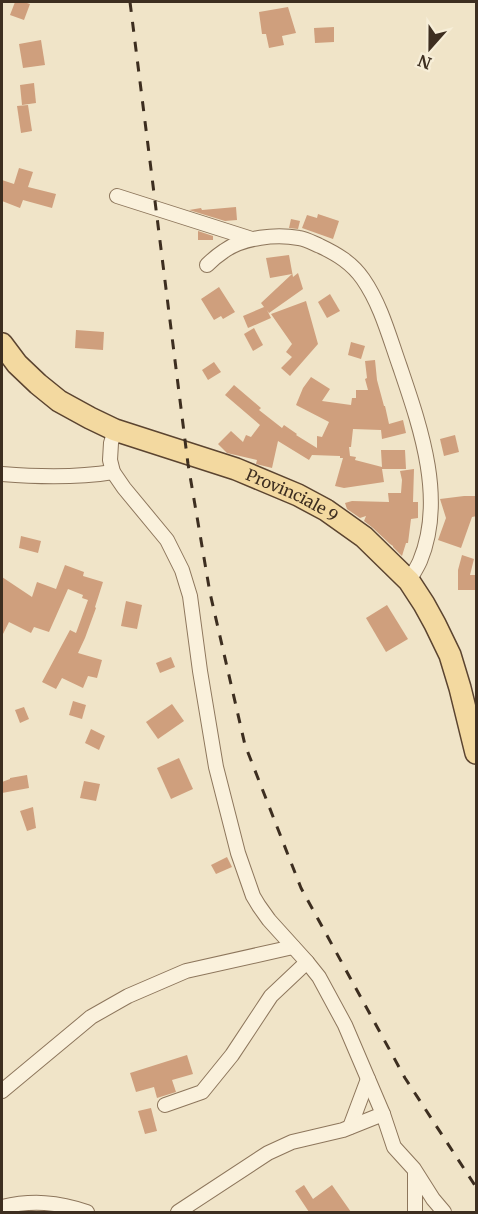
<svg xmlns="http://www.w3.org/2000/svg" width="478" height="1214" font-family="Merriweather,serif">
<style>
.building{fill:#cf9f7d}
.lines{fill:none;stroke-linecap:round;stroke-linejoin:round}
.minor-casing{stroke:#8d765c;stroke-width:16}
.primary-casing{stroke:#5b4430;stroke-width:24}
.minor{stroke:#faf1dc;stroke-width:14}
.primary{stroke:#f3d9a0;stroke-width:21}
.rail{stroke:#3d2e20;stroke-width:3;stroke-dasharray:10 10;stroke-linecap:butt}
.labels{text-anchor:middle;stroke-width:6;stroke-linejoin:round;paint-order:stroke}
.street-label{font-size:16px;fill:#3d2e20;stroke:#f7eed8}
</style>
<rect width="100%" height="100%" fill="#f0e4c8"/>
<g class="building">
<path d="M15 2H24L30 4 24 20 10 15Z"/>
<path d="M288 7 296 33 282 36 284 45 269 48 266 34H262L259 12Z"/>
<path d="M334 27V42L315 43 314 28Z"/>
<path d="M41 40 45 65 23 68 19 44Z"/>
<path d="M34 83 36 103 22 105 20 85Z"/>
<path d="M28 105 32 131 21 133 17 106Z"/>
<path d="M19 168 33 172 28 187 56 194 52 208 23 200 20 208 2 201V180L14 184Z"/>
<path d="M236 207 237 220 225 221 189 210 201 208 202 210Z"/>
<path d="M318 214 339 221 333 239 302 228 307 215 317 218Z"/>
<path d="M291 219 300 221 298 229 289 228Z"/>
<path d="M198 231 213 236V240H198Z"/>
<path d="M289 255 293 277 298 273 303 289 269 313 267 310 271 318 248 328 243 316 264 307 261 303 292 274 270 278 266 258Z"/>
<path d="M219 287 235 312 223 319 221 316 214 320 201 299Z"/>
<path d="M330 294 340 311 327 318 318 302Z"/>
<path d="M306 301 318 344 290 376 281 368 292 357 286 352 292 344 271 314Z"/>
<path d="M254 328 263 345 253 351 244 334Z"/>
<path d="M76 330 104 332 103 350 75 348Z"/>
<path d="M351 342 365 346 361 359 348 355Z"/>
<path d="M375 360 377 380 384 406H385L389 424 403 420 406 433 382 439 381 430 353 429 351 447H349L350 456 356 457 355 460 382 467 381 450H405L406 469H382L384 482 344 488 335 486 343 458H340V456L312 455 309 460 278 441 272 468 256 464 257 460 227 453 218 444 231 431 243 442 246 435 251 437 260 425 225 395 234 385 261 408 259 410 282 428 284 425 297 434 296 435 317 448V436L322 437 329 422 296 405 303 388 311 377 330 389 322 401 351 405 352 398H356V390H368L365 379 367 378 365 361Z"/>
<path d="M214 362 221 372 208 380 202 370Z"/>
<path d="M455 435 459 452 444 456 440 439Z"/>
<path d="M414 469 413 502H418V518L411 519 408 543H406L402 556 393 547V546L390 544 373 528 364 521 366 516 360 518 347 509 345 503 352 501 389 502 388 493H401L402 480 400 471Z"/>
<path d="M464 496H477V516L472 517 461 548 438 540 446 518 440 499Z"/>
<path d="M21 536 41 541 38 553 19 548Z"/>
<path d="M462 555 474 559 470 575H477V590H458V570Z"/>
<path d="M65 565 84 572 83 576 103 582 95 607 96 608 85 638 78 653 102 660 97 678 88 676 83 688 62 678 56 689 42 682 70 630 76 633 88 600 82 598 83 595 68 589 49 632 34 627 31 633 9 622 2 636V577L32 597 37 582 56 589Z"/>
<path d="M126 601 142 605 137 629 121 626Z"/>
<path d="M387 605 408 639 386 652 366 618Z"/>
<path d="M171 657 175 667 160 673 156 663Z"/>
<path d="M73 701 86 705 82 719 69 715Z"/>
<path d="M172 704 184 721 158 739 146 722Z"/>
<path d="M24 707 29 719 20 723 15 710Z"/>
<path d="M91 729 105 736 99 750 85 743Z"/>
<path d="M179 758 193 789 171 799 157 768Z"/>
<path d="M27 775 29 788 2 793V782L10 779V778Z"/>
<path d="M84 781 100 784 96 801 80 798Z"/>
<path d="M33 807 36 828 27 831 20 811Z"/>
<path d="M227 857 232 867 216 874 211 865Z"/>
<path d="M187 1055 193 1074 172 1080 176 1092 157 1098 154 1087 136 1092 130 1073Z"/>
<path d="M151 1108 157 1131 145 1134 138 1111Z"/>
<path d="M304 1185 313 1199 332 1185 351 1212H309L295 1191Z"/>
</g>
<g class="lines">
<defs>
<g id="minor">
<path d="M117 196 252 239"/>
<path d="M207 265C212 260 218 255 224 251 244 237 276 234 299 238 306 239 313 243 320 246 337 254 352 263 363 279 381 305 389 336 400 367 420 426 446 499 420 561 417 568 412 575 409 581"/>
<path d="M115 430 111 443 110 460 113 472 124 488 167 540 182 570 190 596 200 671 216 767 238 853 253 896 259 906 269 920 307 962 319 977 345 1025 383 1114 394 1147 414 1169 433 1199 444 1212"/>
<path d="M2 474C39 477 76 478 113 472"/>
<path d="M2 1091 91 1017 128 996 186 971 293 947"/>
<path d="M165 1105 202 1092 232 1055 271 996 307 962"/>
<path d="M350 1127 368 1079"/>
<path d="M415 1173V1212"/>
<path d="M2 1207C32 1200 58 1202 87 1212"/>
<path d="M178 1212 268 1153 292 1142 343 1130 383 1114"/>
</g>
<g id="primary">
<path id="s1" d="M2 344 17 364 38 384 59 401 90 418 115 430 236 469 298 495 326 510 364 537 409 581 424 604 435 624 450 655 460 688 476 753"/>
</g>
</defs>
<use href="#minor" class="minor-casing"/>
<use href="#primary" class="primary-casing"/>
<use href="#minor" class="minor"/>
<use href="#primary" class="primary"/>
<path class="rail" d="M130 2 188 464 210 593 245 745 301 888 405 1078 476 1187"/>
</g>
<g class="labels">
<g class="street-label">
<text dy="6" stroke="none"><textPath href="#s1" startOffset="333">Provinciale 9</textPath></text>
</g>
</g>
<rect width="478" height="1214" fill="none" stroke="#3d2e20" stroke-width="6"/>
<g transform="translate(430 48) rotate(201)" stroke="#f7eed8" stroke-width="4.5" paint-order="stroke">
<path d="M0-4.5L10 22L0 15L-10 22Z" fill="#3d2e20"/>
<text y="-9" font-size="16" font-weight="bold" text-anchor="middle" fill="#3d2e20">N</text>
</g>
</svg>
